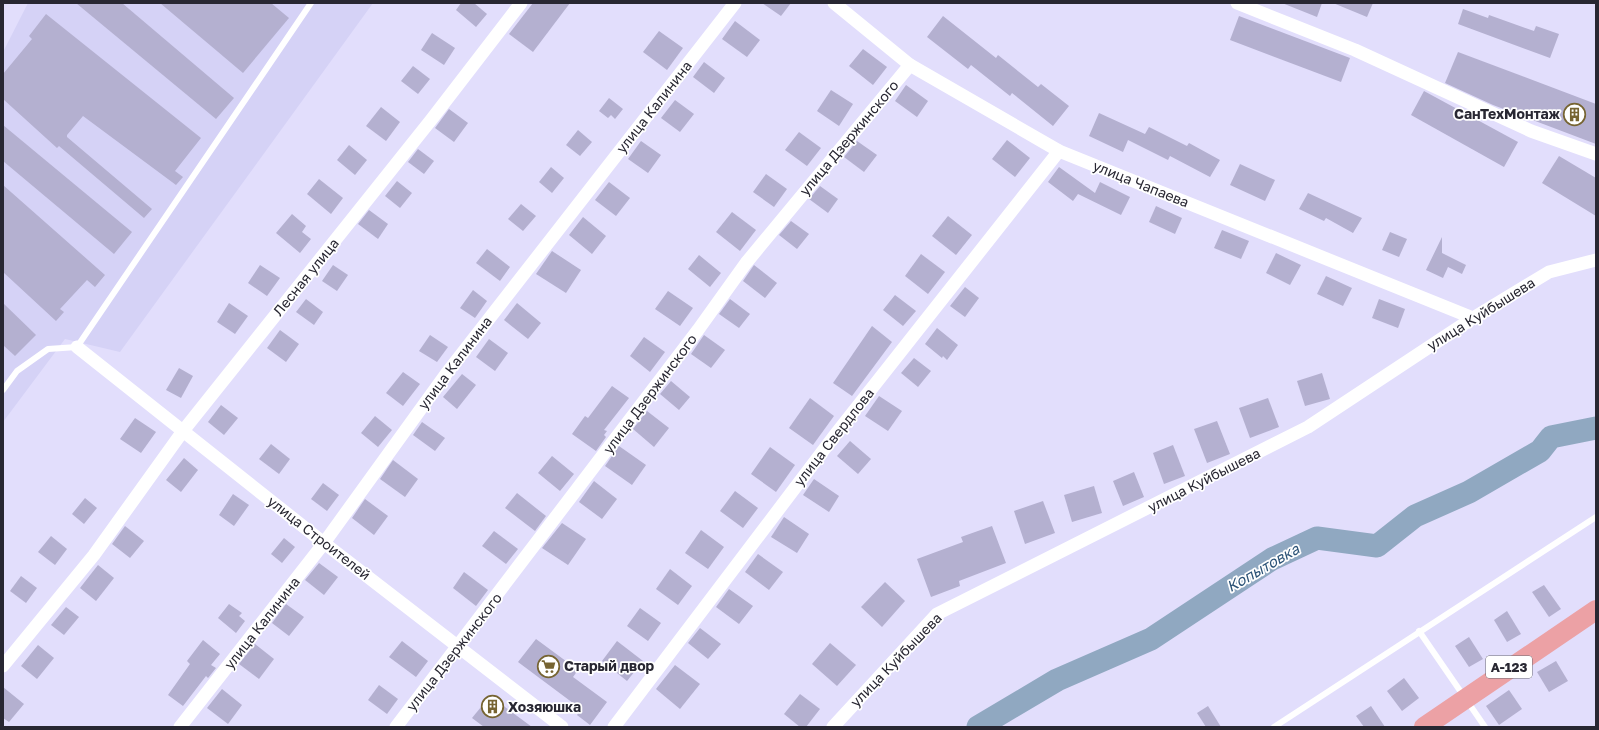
<svg xmlns="http://www.w3.org/2000/svg" width="1599" height="730" font-family="'Golos Text',sans-serif">
<style>
.built{fill:#d5d2f6}
.lines{fill:none;stroke-linecap:round;stroke-linejoin:round}
.river{stroke:#90a8c1;stroke-width:23}
.building{fill:#b4b0d0}
.service{stroke:#fff;stroke-width:6}
.minor{stroke:#fff;stroke-width:13}
.primary{stroke:#eca1a5;stroke-width:20}
.labels{text-anchor:middle;stroke-width:3.5;stroke-linejoin:round;paint-order:stroke}
.shield{fill:#fff;stroke:#686870;stroke-width:1}
.shield-label{font-size:13px;font-weight:bold;fill:#282732}
.street-label{font-size:14px;fill:#282732;stroke:#fff}
.poi-label{font-size:14px;font-weight:bold;fill:#282732;stroke:#fff;text-anchor:start}
.water-label{font-size:15px;font-style:italic;fill:#2b5276;stroke:#fff}
</style>
<rect width="100%" height="100%" fill="#e2defc"/>
<path class="built" d="M28 3H373L120 352 65 339 3 422V52Z"/>
<g class="lines">
<path class="river" d="M978 727 1057 680 1151 639 1272 559 1317 538 1377 546 1415 516 1469 492 1540 451 1551 437 1596 428"/>
</g>
<g class="building">
<path d="M76 3H122L234 98 216 119Z"/>
<path d="M160 3H271L289 18 243 73Z"/>
<path d="M461 3H474L487 14 476 27 456 10Z"/>
<path d="M533 3H570L533 52 509 34Z"/>
<path d="M762 3H791L781 16Z"/>
<path d="M1282 3H1322L1317 17Z"/>
<path d="M1333 3H1373L1367 17Z"/>
<path d="M1463 9 1488 18 1489 15 1534 31 1536 26 1559 34 1550 58 1458 24Z"/>
<path d="M46 14 201 138 175 171 183 177 176 185 83 116 67 135V137L152 209 144 218 59 146 57 148 3 99V74L32 39 29 36Z"/>
<path d="M943 16 996 58 998 55 1038 87 1041 84 1069 106 1053 126 1012 93 1010 96 971 65 968 69 927 37Z"/>
<path d="M1239 16 1350 58 1341 82 1230 40Z"/>
<path d="M735 21 760 40 747 57 722 39Z"/>
<path d="M659 31 683 48 667 70 643 52Z"/>
<path d="M432 33 455 48 444 65 421 50Z"/>
<path d="M863 49 887 67 873 85 849 66Z"/>
<path d="M1458 52 1596 104V144L1493 105 1445 83Z"/>
<path d="M704 62 725 78 714 93 693 77Z"/>
<path d="M413 66 430 79 418 94 401 81Z"/>
<path d="M906 85 928 101 917 117 895 101Z"/>
<path d="M831 90 853 104 839 126 817 111Z"/>
<path d="M1424 91 1518 142 1504 167 1411 115Z"/>
<path d="M609 98 623 109 615 119 611 115 608 118 599 111Z"/>
<path d="M675 100 694 114 680 132 661 118Z"/>
<path d="M381 107 400 122 386 141 366 126Z"/>
<path d="M449 109 468 123 454 142 435 128Z"/>
<path d="M1099 113 1145 134 1149 127 1187 146 1189 143 1220 160 1210 177 1170 156 1168 160 1128 140 1123 152 1089 136Z"/>
<path d="M3 125 132 232 114 254 3 161Z"/>
<path d="M578 130 592 142 580 156 566 145Z"/>
<path d="M799 132 821 148 807 166 785 150Z"/>
<path d="M1007 140 1030 158 1015 177 992 159Z"/>
<path d="M641 141 661 155 648 173 628 159Z"/>
<path d="M857 141 877 155 864 172 844 157Z"/>
<path d="M349 145 367 160 355 175 337 160Z"/>
<path d="M418 149 434 161 424 174 408 162Z"/>
<path d="M1559 156 1596 178V216L1542 183Z"/>
<path d="M1240 164 1275 180 1265 201 1230 185Z"/>
<path d="M551 167 564 178 552 193 539 182Z"/>
<path d="M1059 167 1095 193 1100 182 1130 197 1121 215 1078 194 1073 201 1048 182Z"/>
<path d="M766 174 787 189 774 207 753 192Z"/>
<path d="M319 179 343 198 331 214 307 194Z"/>
<path d="M397 181 412 193 400 208 385 196Z"/>
<path d="M609 182 630 198 616 216 595 200Z"/>
<path d="M3 185 105 275 95 287 87 280 60 309 64 312 56 321 3 272Z"/>
<path d="M820 186 838 199 828 213 809 199Z"/>
<path d="M1308 193 1362 218 1353 233 1326 218 1324 221 1299 209Z"/>
<path d="M521 204 536 216 523 231 508 219Z"/>
<path d="M1156 206 1182 218 1175 234 1149 222Z"/>
<path d="M369 210 388 224 378 239 358 224Z"/>
<path d="M732 212 756 230 740 251 716 232Z"/>
<path d="M292 214 306 226 302 232 311 239 300 253 276 233Z"/>
<path d="M948 216 972 235 956 255 932 236Z"/>
<path d="M583 217 606 236 592 254 569 235Z"/>
<path d="M791 221 809 234 797 249 779 235Z"/>
<path d="M1222 230 1249 241 1241 259 1214 248Z"/>
<path d="M1390 232 1407 239 1399 257 1382 250Z"/>
<path d="M1442 237V253L1466 265 1462 274 1448 267 1443 278 1426 270Z"/>
<path d="M487 249 510 267 500 281 476 263Z"/>
<path d="M552 251 581 270 566 293 536 274Z"/>
<path d="M1276 253 1301 265 1290 285 1266 273Z"/>
<path d="M921 254 945 272 928 294 905 276Z"/>
<path d="M699 255 721 273 710 287 688 269Z"/>
<path d="M260 265 280 278 267 296 248 283Z"/>
<path d="M333 265 348 275 337 291 322 281Z"/>
<path d="M754 265 777 283 765 298 743 281Z"/>
<path d="M1326 276 1352 288 1343 306 1317 294Z"/>
<path d="M965 287 979 298 965 317 950 306Z"/>
<path d="M473 290 487 301 475 318 460 308Z"/>
<path d="M668 291 693 308 680 326 655 309Z"/>
<path d="M895 295 916 311 903 326 883 310Z"/>
<path d="M306 299 323 312 314 325 296 312Z"/>
<path d="M730 299 750 314 739 328 719 314Z"/>
<path d="M1379 299 1405 309 1398 328 1372 318Z"/>
<path d="M3 303 36 335 15 356 3 345Z"/>
<path d="M229 303 248 316 235 334 217 322Z"/>
<path d="M517 303 541 323 528 339 504 320Z"/>
<path d="M872 326 892 342 852 396 833 383Z"/>
<path d="M937 328 958 345 947 360 943 356 942 358 925 344Z"/>
<path d="M280 330 299 344 286 362 267 348Z"/>
<path d="M430 335 448 347 437 362 419 351Z"/>
<path d="M704 335 725 350 711 368 691 354Z"/>
<path d="M644 337 665 352 650 372 630 356Z"/>
<path d="M489 339 508 353 495 371 476 357Z"/>
<path d="M914 358 931 371 918 387 901 373Z"/>
<path d="M179 368 193 376 181 398 166 390Z"/>
<path d="M403 372 420 384 403 406 386 393Z"/>
<path d="M1322 373 1330 399 1305 406 1297 381Z"/>
<path d="M462 374 476 385 457 409 443 397Z"/>
<path d="M671 381 690 397 679 410 660 394Z"/>
<path d="M612 386 629 398 604 430 607 431 604 435 606 437 596 451 572 434 585 416 588 418Z"/>
<path d="M879 396 902 411 888 431 865 416Z"/>
<path d="M810 398 834 416 813 445 789 428Z"/>
<path d="M1268 398 1279 427 1250 438 1239 408Z"/>
<path d="M221 405 238 418 224 435 208 422Z"/>
<path d="M647 411 669 428 654 447 633 429Z"/>
<path d="M375 416 392 430 378 447 361 433Z"/>
<path d="M135 418 156 432 141 453 120 439Z"/>
<path d="M1217 421 1230 454 1207 463 1194 429Z"/>
<path d="M422 422 445 438 435 451 413 435Z"/>
<path d="M850 441 871 459 858 474 837 456Z"/>
<path d="M271 444 290 459 279 474 259 459Z"/>
<path d="M1173 445 1185 476 1164 484 1153 453Z"/>
<path d="M619 446 646 465 632 485 605 466Z"/>
<path d="M770 447 795 465 776 492 751 474Z"/>
<path d="M552 456 574 474 560 491 538 473Z"/>
<path d="M184 458 198 470 181 492 166 480Z"/>
<path d="M393 460 418 479 405 497 380 479Z"/>
<path d="M1134 472 1144 497 1123 506 1113 481Z"/>
<path d="M814 479 839 496 829 512 803 495Z"/>
<path d="M594 481 617 499 602 519 579 502Z"/>
<path d="M323 483 339 495 327 511 311 499Z"/>
<path d="M1094 486 1102 513 1072 522 1064 495Z"/>
<path d="M735 491 758 508 743 528 720 511Z"/>
<path d="M517 493 546 516 535 531 505 508Z"/>
<path d="M233 494 249 505 234 526 219 515Z"/>
<path d="M85 498 97 508 84 524 72 514Z"/>
<path d="M365 499 388 516 374 535 352 518Z"/>
<path d="M1043 501 1055 533 1025 544 1014 511Z"/>
<path d="M784 517 809 534 797 553 771 537Z"/>
<path d="M562 523 586 539 568 565 542 548Z"/>
<path d="M125 526 144 541 130 558 112 544Z"/>
<path d="M992 526 1006 563 959 581 960 586 931 597 917 559 963 542 961 537Z"/>
<path d="M701 530 724 547 708 569 685 553Z"/>
<path d="M494 531 518 549 506 564 482 546Z"/>
<path d="M51 536 67 549 55 565 38 552Z"/>
<path d="M284 538 295 547 282 563 271 554Z"/>
<path d="M758 554 783 572 769 590 745 572Z"/>
<path d="M319 563 338 577 324 595 305 580Z"/>
<path d="M98 565 114 578 96 601 80 588Z"/>
<path d="M670 569 692 586 678 605 656 589Z"/>
<path d="M464 572 488 590 476 606 453 588Z"/>
<path d="M21 576 37 588 26 603 10 591Z"/>
<path d="M885 582 905 601 882 627 861 607Z"/>
<path d="M1544 585 1561 609 1549 617 1532 592Z"/>
<path d="M729 589 753 606 739 624 716 607Z"/>
<path d="M229 604 242 613 239 616 245 621 236 633 218 618Z"/>
<path d="M286 604 304 617 289 636 272 623Z"/>
<path d="M66 607 79 617 64 635 51 625Z"/>
<path d="M640 608 661 623 648 641 627 626Z"/>
<path d="M1507 611 1521 634 1507 642 1494 620Z"/>
<path d="M700 628 721 644 708 659 688 643Z"/>
<path d="M1469 637 1483 659 1469 667 1455 646Z"/>
<path d="M536 639 578 670 573 677 607 702 590 725 577 715 581 709 518 662Z"/>
<path d="M203 640 220 654 211 665 216 668 208 678 206 676 183 706 168 695 190 664 187 661Z"/>
<path d="M402 641 428 661 416 677 389 657Z"/>
<path d="M617 641 643 661 627 681 602 661Z"/>
<path d="M830 643 856 665 837 686 812 664Z"/>
<path d="M255 644 274 659 259 679 239 664Z"/>
<path d="M38 645 54 658 37 679 21 666Z"/>
<path d="M1556 661 1568 681 1549 692 1537 672Z"/>
<path d="M675 665 700 684 680 709 656 689Z"/>
<path d="M1404 678 1419 698 1402 711 1387 691Z"/>
<path d="M379 685 398 699 387 714 368 700Z"/>
<path d="M3 687 24 704 9 722 3 718Z"/>
<path d="M222 689 242 705 228 724 207 708Z"/>
<path d="M1509 690 1522 709 1499 725 1486 706Z"/>
<path d="M800 694 820 709 806 727H800L784 714Z"/>
<path d="M490 696 532 727H484L472 718Z"/>
<path d="M1208 706 1221 727H1206L1197 713Z"/>
<path d="M1371 706 1385 727H1364L1356 716Z"/>
</g>
<g class="lines">
<g class="service">
<path d="M3 390 17 371 48 349 77 347 311 3"/>
<path d="M1419 631 1485 727"/>
<path d="M1274 727 1596 517"/>
</g>
<g class="minor">
<path d="M834 3 910 65 1059 151 1473 318"/>
<path d="M1237 3 1355 50 1531 131 1596 154"/>
<path d="M77 347 324 543 562 727"/>
<path d="M3 666 94 555 183 431 431 120 521 3"/>
<path d="M180 727 324 543 446 374 735 3"/>
<path d="M396 727 698 330 746 263 910 65"/>
<path d="M614 727 835 435 1059 151"/>
<path d="M833 727 937 614 1308 427 1473 318 1549 272 1596 260"/>
</g>
<path class="primary" d="M1424 727 1596 610"/>
</g>
<defs>
<symbol id="building-ring" viewBox="-11 -11 22 22"><circle r="9.5" fill="#fff" stroke="#766432" stroke-width="1.5"/><path d="M-4-6H4V6H1V3H-1V6H-4ZM-2.5-4.3h1.7v1.8h-1.7ZM.8-4.3h1.7v1.8H.8ZM-2.5-1h1.7V.8h-1.7ZM.8-1h1.7V.8H.8Z" fill="#766432"/></symbol>
<symbol id="supermarket-ring" viewBox="-11 -11 22 22"><circle r="9.5" fill="#fff" stroke="#766432" stroke-width="1.5"/><path d="M-6-5.5h2.5l.6 2H6L4.5 2H-2.5L-4.4-4H-6ZM-1.5 3.2a1.3 1.3 0 1 0 .1 0ZM3 3.2a1.3 1.3 0 1 0 .1 0Z" fill="#766432"/></symbol>
</defs>
<g fill-rule="evenodd">
<use href="#building-ring" x="1562" y="102" width="25" height="25"/>
<use href="#supermarket-ring" x="536" y="654" width="25" height="25"/>
<use href="#building-ring" x="480" y="694" width="25" height="25"/>
</g>
<g class="labels">
<rect class="shield" x="1486" y="656" width="46" height="22" rx="3"/>
<g class="shield-label">
<text x="1509" y="672">А-123</text>
</g>
<g class="street-label">
<text transform="translate(654 107) rotate(-52)" y="5">улица Калинина</text>
<text transform="translate(849 138) rotate(-50)" y="5">улица Дзержинского</text>
<text transform="translate(1141 184) rotate(22)" y="5">улица Чапаева</text>
<text transform="translate(306 277) rotate(-51)" y="5">Лесная улица</text>
<text transform="translate(1481 314) rotate(-32)" y="5">улица Куйбышева</text>
<text transform="translate(455 363) rotate(-53)" y="5">улица Калинина</text>
<text transform="translate(650 394) rotate(-53)" y="5">улица Дзержинского</text>
<text transform="translate(834 437) rotate(-52)" y="5">улица Свердлова</text>
<text transform="translate(1204 480) rotate(-27)" y="5">улица Куйбышева</text>
<text transform="translate(319 538) rotate(38)" y="5">улица Строителей</text>
<text transform="translate(262 623) rotate(-52)" y="5">улица Калинина</text>
<text transform="translate(454 652) rotate(-52)" y="5">улица Дзержинского</text>
<text transform="translate(896 660) rotate(-46)" y="5">улица Куйбышева</text>
</g>
<g class="poi-label">
<text x="1560" y="119" text-anchor="end">СанТехМонтаж</text>
<text x="564" y="671">Старый двор</text>
<text x="508" y="712">Хозяюшка</text>
</g>
<g class="water-label">
<text transform="translate(1263 568) rotate(-30)" y="5">Копытовка</text>
</g>
</g>
<rect width="1599" height="730" fill="none" stroke="#282732" stroke-width="8"/>
</svg>
